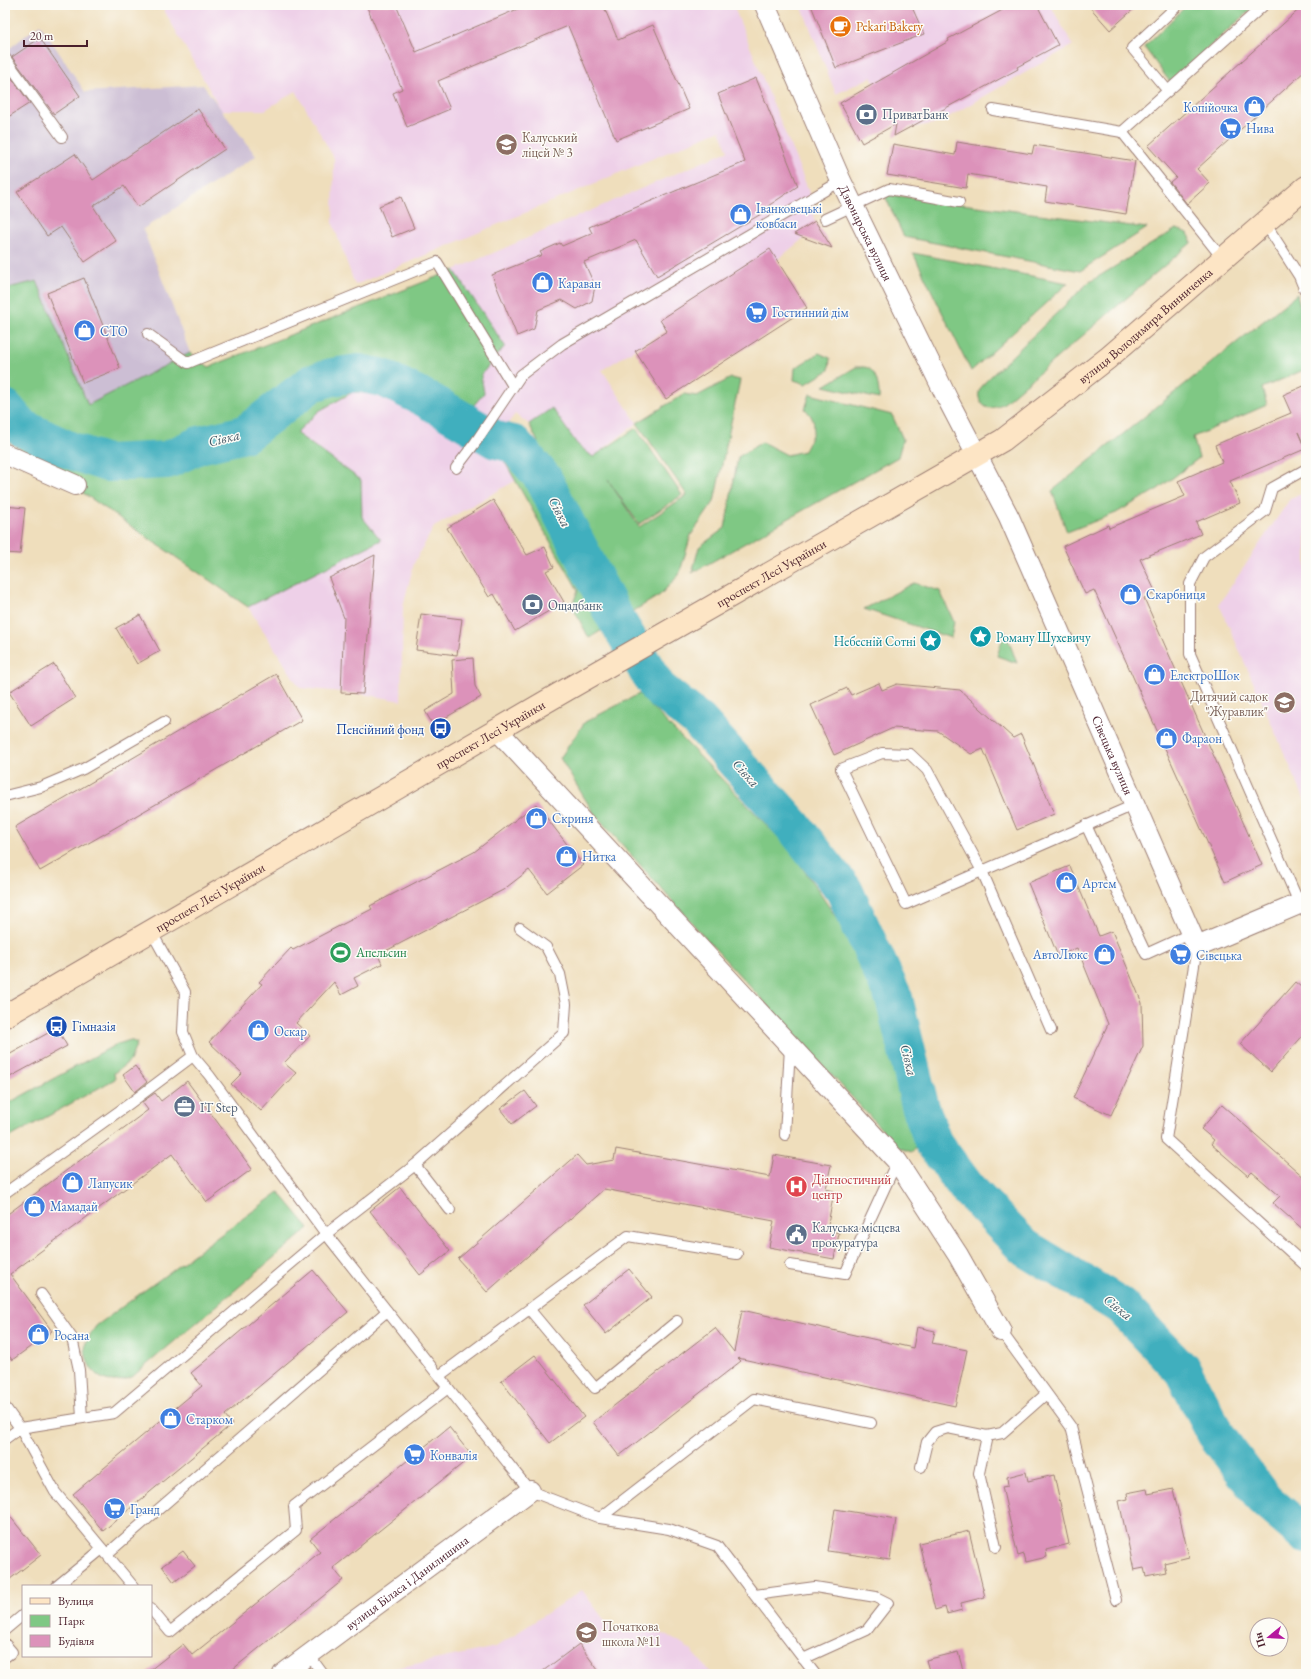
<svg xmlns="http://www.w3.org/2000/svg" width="1311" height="1679" font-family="'EB Garamond',serif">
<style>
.built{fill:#eed0e8}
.industrial{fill:#ccbed4}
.green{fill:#7fc884;stroke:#647458}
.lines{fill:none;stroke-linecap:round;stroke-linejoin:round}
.river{stroke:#41afbe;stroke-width:38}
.building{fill:#dc92ba}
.service-casing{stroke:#9c7e74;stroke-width:12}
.minor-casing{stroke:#9c7e74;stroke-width:22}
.secondary-casing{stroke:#9c7e74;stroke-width:24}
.service{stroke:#fff;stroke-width:10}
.minor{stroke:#fff;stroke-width:20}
.secondary{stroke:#fde5c5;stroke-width:22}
.labels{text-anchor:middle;stroke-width:3;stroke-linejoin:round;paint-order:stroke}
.food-label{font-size:13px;fill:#c56008;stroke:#fdfcf7;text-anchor:start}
.shop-label{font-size:13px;fill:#366cbe;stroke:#fdfcf7;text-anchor:start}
.service-label{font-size:13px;fill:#4e5e75;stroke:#fdfcf7;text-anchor:start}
.education-label{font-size:13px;fill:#785e54;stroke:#fdfcf7;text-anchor:start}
.street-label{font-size:13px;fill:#4a1f2b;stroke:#fdfcf7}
.culture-label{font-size:13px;fill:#0d838f;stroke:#fdfcf7;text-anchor:start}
.transit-label{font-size:13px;fill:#164399;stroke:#fdfcf7;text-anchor:end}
.leisure-label{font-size:13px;fill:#27864d;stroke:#fdfcf7;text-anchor:start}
.health-label{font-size:13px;fill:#be3a42;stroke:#fdfcf7;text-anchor:start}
.water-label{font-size:14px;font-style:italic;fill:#465966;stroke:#fdfcf7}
</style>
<rect width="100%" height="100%" fill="#fdfcf7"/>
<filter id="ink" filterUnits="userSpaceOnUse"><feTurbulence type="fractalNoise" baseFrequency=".025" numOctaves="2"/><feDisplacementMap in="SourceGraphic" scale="8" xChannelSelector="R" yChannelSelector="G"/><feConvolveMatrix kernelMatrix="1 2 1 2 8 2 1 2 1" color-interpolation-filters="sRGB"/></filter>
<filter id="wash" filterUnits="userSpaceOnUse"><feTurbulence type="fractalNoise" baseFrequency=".012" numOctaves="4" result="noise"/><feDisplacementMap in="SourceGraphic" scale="16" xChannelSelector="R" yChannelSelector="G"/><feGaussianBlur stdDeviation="0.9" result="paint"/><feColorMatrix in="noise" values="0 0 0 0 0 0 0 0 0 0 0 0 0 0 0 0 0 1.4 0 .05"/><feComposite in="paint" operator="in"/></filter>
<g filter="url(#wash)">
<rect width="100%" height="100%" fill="#efdebc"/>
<g class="built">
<path d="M161 5H733L808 189 816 228 777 260 602 370 637 423 593 457 577 444 552 408 529 424 515 414 491 446 498 450 515 481 434 527 414 563 403 606 401 701 363 694 300 688 248 607 381 540 362 517 361 480 296 433 319 411 353 392 393 395 456 428 481 375 505 346 454 270 728 151 720 130 355 285 333 224 334 158 296 91 265 110H221Z"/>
<path d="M801 5H1050L1073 45 938 123 902 129 871 77 836 94Z"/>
<path d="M1306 492V803L1219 604 1290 499Z"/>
<path d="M582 1590 611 1629 646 1631 668 1635 692 1651 712 1674H367L496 1647Z"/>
</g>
<path class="industrial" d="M40 24 85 92 203 85 256 156 143 229 190 353 88 405 37 281 8 288 5 285V52Z"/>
<g class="green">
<path d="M1187 5H1256L1170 82 1144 47Z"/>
<path d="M884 194 1147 228 1080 271 904 237Z"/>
<path d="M1176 229C1185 232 1191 232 1191 243L1004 403C996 407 987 412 981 402 979 399 978 396 979 392 980 388 984 384 986 381L1088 283Z"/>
<path d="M913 253 1068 283 971 371Z"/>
<path d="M454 270 505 346 481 375 484 393 455 428 393 395 353 392 319 411 296 433 361 480 362 517 381 540 248 607 5 439V285L8 288 37 281 88 405 190 353 209 367Z"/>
<path d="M1297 294 1306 331V369L1262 388 1267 405 1193 437 1199 458 1158 489 1116 513 1067 532 1052 491Z"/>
<path d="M819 353 830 358 829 370 806 384 794 380 795 368Z"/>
<path d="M856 367C862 367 868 366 872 371 877 376 880 392 879 399L824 386Z"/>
<path d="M731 378 740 380 714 502 691 535 679 575 660 595 589 638 572 606 578 590 498 450 538 442 529 424 552 408 577 444 593 457 636 428 682 495 639 524 608 480 639 527 687 495 637 423 684 394 697 396Z"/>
<path d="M810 394 892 415 903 439 898 457 692 573 699 547 725 528 738 457 762 442 787 455 804 451C812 435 821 424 805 409Z"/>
<path d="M914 583 940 591 954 622 951 638 864 609Z"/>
<path d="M1005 631 1017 663 997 656Z"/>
<path d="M639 694 789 848 840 923 879 1004 899 1061 922 1144 911 1152 898 1147 708 941 593 812 560 758 585 722Z"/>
<path d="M130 1040 137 1043 130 1061 114 1073 115 1079 5 1140V1105L115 1045Z"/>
<path d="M279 1192 309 1228 132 1377C127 1379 121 1381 116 1381 96 1383 82 1361 86 1342 88 1337 93 1331 96 1326Z"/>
</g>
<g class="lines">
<path class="river" d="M5 408 22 428 69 450 107 463 167 460 199 445 245 434 312 383 332 377 358 373 383 378 426 399 496 440 514 444 543 478 613 614 658 688 699 721 794 827 844 890 894 998 920 1105 933 1142 967 1188 1024 1247 1121 1306 1183 1371 1215 1433 1266 1501 1306 1535"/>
</g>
<g id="blocks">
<g class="building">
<path d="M366 5H396L416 52 527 5H603L618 40 653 25 689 109 616 140 568 26 438 81 450 109 407 127 393 93 402 89Z"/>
<path d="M811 5H911L924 34 836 68Z"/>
<path d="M1012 5H1037L1058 45 1017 67 1018 69 894 136 896 124 862 143 840 103 949 41 948 39Z"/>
<path d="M1088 5H1138L1110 30Z"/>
<path d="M1304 5H1306V70L1197 169 1210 183 1187 204 1170 182 1176 177 1148 146Z"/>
<path d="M40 38 80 96 54 114 12 57Z"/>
<path d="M5 69 30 103 5 119Z"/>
<path d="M756 78 781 140 780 141 798 186 768 206 771 208 657 276 636 240 584 262 595 286 592 301 577 309 562 300 538 310 534 329 517 336 492 275 542 255 540 252 560 243 562 246 592 233 589 227 745 162 718 94Z"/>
<path d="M198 109 225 149 138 207 124 186 93 206 116 241 85 262 61 227 47 236 17 192 75 154 93 180Z"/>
<path d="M957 142 1032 154 1034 145 1135 161 1126 214 1045 201 1047 187 968 174 966 188 887 175 893 144 955 155Z"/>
<path d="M401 197 414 228 392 237 379 206Z"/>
<path d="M815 221 832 248 794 234Z"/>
<path d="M770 249 807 308 666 399 635 351 667 331 660 320Z"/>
<path d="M84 278 120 368 83 383 47 293Z"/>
<path d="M1306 385V450L1298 432 1305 449 1230 481 1240 503 1196 522 1201 534 1140 559 1156 593 1144 598 1262 865 1225 882 1094 590 1085 594 1063 546 1108 525 1109 528 1185 496 1178 481 1222 462 1215 445 1291 413 1283 395Z"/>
<path d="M493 500 527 555 545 547 554 567 546 571 564 602 515 631 494 594 489 597 447 528Z"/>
<path d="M5 506 25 508 20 554 5 553Z"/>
<path d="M375 555 363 694 341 693 344 618 329 578Z"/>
<path d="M421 614 462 619 457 655 416 650Z"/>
<path d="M140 615 160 651 137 664 116 628Z"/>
<path d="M473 658 475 686 481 697 433 725 425 711 454 694 452 660Z"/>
<path d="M54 664 75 698 31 726 9 692Z"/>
<path d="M276 674 302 720 40 871 15 827Z"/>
<path d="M879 683 882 690 897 684 960 690 1013 738 1021 734 1054 814 1017 830 983 749 971 754 938 731 893 728 834 755 811 705 847 688 851 695Z"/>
<path d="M536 804 583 865 547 893 529 870 503 890 378 955 382 964 354 978 358 986 341 995 334 982 296 1023 310 1036 284 1063 296 1073 261 1111 231 1084 242 1073 209 1042 262 984 259 982 291 948 293 950 372 909 370 906 474 852Z"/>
<path d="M1070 866 1099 936 1112 931 1142 1003 1143 1046 1111 1115 1073 1098 1108 1024 1077 948 1058 956 1028 883Z"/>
<path d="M1295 982 1306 991V1032L1271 1072 1240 1044Z"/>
<path d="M57 1028 67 1046 10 1077 5 1067V1057Z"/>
<path d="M135 1066 147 1082 135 1092 123 1075Z"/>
<path d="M187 1081 252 1169 207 1202 172 1154 10 1274 52 1331 12 1360 5 1350V1216L148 1110 142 1102 155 1093 161 1101Z"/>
<path d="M525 1091 536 1106 512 1124 500 1109Z"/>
<path d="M1222 1105 1306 1179V1232L1273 1203 1280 1196 1252 1172 1248 1176 1211 1144 1214 1140 1201 1129Z"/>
<path d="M616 1149 770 1177 774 1155 831 1165 826 1189 834 1191 827 1230 839 1233 834 1259 769 1247 774 1221 604 1189 487 1292 458 1259 577 1155 586 1165 614 1160Z"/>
<path d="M400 1187 450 1251 420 1275 370 1211Z"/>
<path d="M629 1269 652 1297 606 1334 583 1305Z"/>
<path d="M313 1270 348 1312 225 1415 232 1424 103 1531 73 1494 202 1386 191 1373Z"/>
<path d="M742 1310 913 1348 917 1327 935 1331 932 1343 967 1350 955 1406 738 1358 741 1361 619 1456 593 1422 715 1328 734 1352Z"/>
<path d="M535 1355 584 1417 550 1443 501 1381Z"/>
<path d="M449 1427 472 1456 333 1568 343 1580 227 1674H145L183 1644 192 1655 320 1552 310 1539Z"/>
<path d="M1026 1472 1028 1481 1054 1475 1069 1544 1046 1550 1047 1557 1026 1562 1024 1554 1018 1556 1002 1487 1008 1486 1007 1477Z"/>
<path d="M1147 1489 1148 1494 1173 1489 1189 1557 1164 1563 1166 1572 1146 1576 1144 1568 1134 1570 1119 1501 1128 1499 1127 1493Z"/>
<path d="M835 1509 896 1519 890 1560 828 1551Z"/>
<path d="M5 1510 41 1555 5 1583Z"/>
<path d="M969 1531 985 1597 961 1603 962 1610 947 1614 945 1607 935 1610 919 1543Z"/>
<path d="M183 1551 195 1566 174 1582 162 1566Z"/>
<path d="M579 1644 601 1674H539Z"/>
<path d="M958 1652 964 1674H930L926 1660Z"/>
</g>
</g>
</g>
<g filter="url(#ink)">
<use href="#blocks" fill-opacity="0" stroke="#9c7e74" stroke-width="1"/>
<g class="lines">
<defs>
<g id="service">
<path d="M5 58 62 137"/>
<path d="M1168 91 1132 48 1178 5"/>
<path d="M993 110 1122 132"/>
<path d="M825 219 889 189 959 202"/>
<path d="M1265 223 1299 276 1306 293"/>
<path d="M1223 259 1122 132 1264 5"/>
<path d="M148 334 188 363 437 262 513 386"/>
<path d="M456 468 475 443 521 375 562 344 841 181"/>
<path d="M882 753 910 754 927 770 982 871 906 904 841 769Z"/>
<path d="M5 796 41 787 83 769 164 722"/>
<path d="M1086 825 1146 954 1190 934"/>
<path d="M1299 903 1190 654V584L1204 557 1265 511 1272 488 1306 469"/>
<path d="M151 931 185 992 183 1032 193 1056 209 1075 326 1234 530 1491 600 1518 669 1529 717 1546 815 1674"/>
<path d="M1197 947 1166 1139 1306 1266"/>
<path d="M1051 1030 982 871 1134 805"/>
<path d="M785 1135 790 1047"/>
<path d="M415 1165 450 1210"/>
<path d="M5 1193 129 1104 193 1056"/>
<path d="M790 1265 845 1274 897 1161"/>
<path d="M41 1294 72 1338 79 1370 82 1418"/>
<path d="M530 1310 595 1388 677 1321"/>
<path d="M1001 1331 1071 1427 1116 1600"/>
<path d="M439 1376 628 1236 737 1254"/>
<path d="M5 1407 20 1428 55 1492 133 1586"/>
<path d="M987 1436 979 1473 996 1547"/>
<path d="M5 1439 20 1428 114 1413 326 1234 415 1165 564 1033 566 1004 560 974 546 947 520 928"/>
<path d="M921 1467 927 1442 935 1432 948 1428 987 1436 1002 1433 1046 1394"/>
<path d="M600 1518 754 1399 871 1423"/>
<path d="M107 1554 387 1311"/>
<path d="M57 1586 102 1549"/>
<path d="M755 1595 815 1587 876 1597 888 1603 867 1630 803 1659"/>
<path d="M151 1609 170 1632 296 1530 294 1506 448 1388"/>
<path d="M5 1630 23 1615"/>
<path d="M5 1644 12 1652 5 1657"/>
<path d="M309 1655 323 1674"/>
</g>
<g id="minor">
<path id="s1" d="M765 5 841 181 948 400 1009 517 1197 947 1306 901"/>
<path d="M5 454 75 485"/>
<path d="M498 731 897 1161 958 1255 1001 1331"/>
<path id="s2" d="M283 1674 530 1491"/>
</g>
<g id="secondary">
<path id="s3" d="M5 1016 566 690 1003 440 1108 358 1306 187"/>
</g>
</defs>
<use href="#service" class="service-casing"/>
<use href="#minor" class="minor-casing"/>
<use href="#secondary" class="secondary-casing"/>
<use href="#service" class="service"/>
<use href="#minor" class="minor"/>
<use href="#secondary" class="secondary"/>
</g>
</g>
<defs>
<symbol id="cafe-disc" viewBox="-11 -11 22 22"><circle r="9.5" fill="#e8710a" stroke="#fdfcf7"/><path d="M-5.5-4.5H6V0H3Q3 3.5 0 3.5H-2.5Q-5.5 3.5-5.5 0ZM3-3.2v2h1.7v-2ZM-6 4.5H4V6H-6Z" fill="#fff"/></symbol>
<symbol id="shop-disc" viewBox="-11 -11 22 22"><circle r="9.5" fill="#3f7fe0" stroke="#fdfcf7"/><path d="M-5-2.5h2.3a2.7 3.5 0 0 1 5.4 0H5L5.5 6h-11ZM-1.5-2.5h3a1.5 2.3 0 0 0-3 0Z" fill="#fff"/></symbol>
<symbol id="bank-disc" viewBox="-11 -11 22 22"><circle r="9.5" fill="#5c6f8a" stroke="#fdfcf7"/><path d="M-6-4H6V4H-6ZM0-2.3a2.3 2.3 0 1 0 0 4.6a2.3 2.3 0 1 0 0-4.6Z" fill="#fff"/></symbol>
<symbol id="supermarket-disc" viewBox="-11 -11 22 22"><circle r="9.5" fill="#3f7fe0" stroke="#fdfcf7"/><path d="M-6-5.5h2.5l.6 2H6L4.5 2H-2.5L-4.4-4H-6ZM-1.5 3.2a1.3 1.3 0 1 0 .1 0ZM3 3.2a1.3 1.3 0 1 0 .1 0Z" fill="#fff"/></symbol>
<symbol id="school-disc" viewBox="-11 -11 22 22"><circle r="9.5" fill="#8d6e63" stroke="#fdfcf7"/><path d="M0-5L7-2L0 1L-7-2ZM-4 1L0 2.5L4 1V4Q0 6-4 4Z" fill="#fff"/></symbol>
<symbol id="sight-disc" viewBox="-11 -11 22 22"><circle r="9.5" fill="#0f9aa8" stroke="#fdfcf7"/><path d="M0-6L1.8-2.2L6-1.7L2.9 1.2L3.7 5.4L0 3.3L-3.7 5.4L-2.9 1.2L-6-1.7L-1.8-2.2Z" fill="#fff"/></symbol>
<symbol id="bus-disc" viewBox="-11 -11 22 22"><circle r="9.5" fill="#1a4fb4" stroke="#fdfcf7"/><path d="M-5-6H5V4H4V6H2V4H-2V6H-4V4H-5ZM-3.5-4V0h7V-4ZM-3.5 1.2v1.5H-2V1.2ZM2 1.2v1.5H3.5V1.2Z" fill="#fff"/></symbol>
<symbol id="stadium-disc" viewBox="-11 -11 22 22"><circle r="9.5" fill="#2e9e5b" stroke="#fdfcf7"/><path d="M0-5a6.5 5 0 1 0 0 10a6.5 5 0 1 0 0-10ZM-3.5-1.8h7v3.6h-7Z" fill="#fff"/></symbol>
<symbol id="office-disc" viewBox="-11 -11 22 22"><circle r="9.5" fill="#5c6f8a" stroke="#fdfcf7"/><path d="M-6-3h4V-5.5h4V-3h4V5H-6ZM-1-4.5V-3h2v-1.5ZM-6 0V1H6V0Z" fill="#fff"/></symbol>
<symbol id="hospital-disc" viewBox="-11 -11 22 22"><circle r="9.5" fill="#e0444e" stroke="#fdfcf7"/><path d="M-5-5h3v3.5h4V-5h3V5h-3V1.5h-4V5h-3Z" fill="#fff"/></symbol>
<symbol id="civic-disc" viewBox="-11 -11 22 22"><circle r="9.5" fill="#5c6f8a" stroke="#fdfcf7"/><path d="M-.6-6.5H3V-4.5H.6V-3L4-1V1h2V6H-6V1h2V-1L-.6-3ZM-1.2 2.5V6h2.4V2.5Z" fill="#fff"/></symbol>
</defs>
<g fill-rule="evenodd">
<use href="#cafe-disc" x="828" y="14" width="25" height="25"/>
<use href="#shop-disc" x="1242" y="94" width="25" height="25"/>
<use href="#bank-disc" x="854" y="102" width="25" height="25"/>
<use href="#supermarket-disc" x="1218" y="116" width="25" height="25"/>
<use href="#school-disc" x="494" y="132" width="25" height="25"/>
<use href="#shop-disc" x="728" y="202" width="25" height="25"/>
<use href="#shop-disc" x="530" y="270" width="25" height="25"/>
<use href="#supermarket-disc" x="744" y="300" width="25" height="25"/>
<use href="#shop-disc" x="72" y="318" width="25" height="25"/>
<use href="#shop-disc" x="1118" y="582" width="25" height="25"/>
<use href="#bank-disc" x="520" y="592" width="25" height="25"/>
<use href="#sight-disc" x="968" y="624" width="25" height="25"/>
<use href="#sight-disc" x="918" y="628" width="25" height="25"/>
<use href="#shop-disc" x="1142" y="662" width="25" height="25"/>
<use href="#school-disc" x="1272" y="690" width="25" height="25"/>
<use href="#bus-disc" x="428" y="716" width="25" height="25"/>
<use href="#shop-disc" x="1154" y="726" width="25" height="25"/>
<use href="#shop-disc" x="524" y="806" width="25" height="25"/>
<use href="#shop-disc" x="554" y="844" width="25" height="25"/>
<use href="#shop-disc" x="1054" y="870" width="25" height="25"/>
<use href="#stadium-disc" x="328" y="940" width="25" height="25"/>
<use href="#shop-disc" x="1092" y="942" width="25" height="25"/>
<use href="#supermarket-disc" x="1168" y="942" width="25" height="25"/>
<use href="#bus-disc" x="44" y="1014" width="25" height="25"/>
<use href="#shop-disc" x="246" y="1018" width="25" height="25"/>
<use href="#office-disc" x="172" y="1094" width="25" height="25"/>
<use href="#shop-disc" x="60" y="1170" width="25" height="25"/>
<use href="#hospital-disc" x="784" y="1174" width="25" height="25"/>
<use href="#shop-disc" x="22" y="1194" width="25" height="25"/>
<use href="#civic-disc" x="784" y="1222" width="25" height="25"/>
<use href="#shop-disc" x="26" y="1322" width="25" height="25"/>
<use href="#shop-disc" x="158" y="1406" width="25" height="25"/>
<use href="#supermarket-disc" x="402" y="1442" width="25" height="25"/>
<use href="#supermarket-disc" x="102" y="1496" width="25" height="25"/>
<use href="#school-disc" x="574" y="1620" width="25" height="25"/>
</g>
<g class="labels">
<g class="food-label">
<text x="856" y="31">Pekari Bakery</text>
</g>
<g class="shop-label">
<text x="1238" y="112" text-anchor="end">Копійочка</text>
<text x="1246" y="133">Нива</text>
<text x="756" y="213">Іванковецькі<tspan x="756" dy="15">ковбаси</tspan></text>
<text x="558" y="288">Караван</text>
<text x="772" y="317">Гостинний дім</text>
<text x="100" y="336">СТО</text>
<text x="1146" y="599">Скарбниця</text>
<text x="1170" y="680">ЕлектроШок</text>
<text x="1182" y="743">Фараон</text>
<text x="552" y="823">Скриня</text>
<text x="582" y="861">Нитка</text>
<text x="1082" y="888">Артем</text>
<text x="1088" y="959" text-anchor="end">АвтоЛюкс</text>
<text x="1196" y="960">Сівецька</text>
<text x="274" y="1036">Оскар</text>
<text x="88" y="1188">Лапусик</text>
<text x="50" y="1211">Мамадай</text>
<text x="54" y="1340">Росана</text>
<text x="186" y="1424">Старком</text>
<text x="430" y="1460">Конвалія</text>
<text x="130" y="1514">Гранд</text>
</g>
<g class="service-label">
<text x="882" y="119">ПриватБанк</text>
<text x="548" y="610">Ощадбанк</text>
<text x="200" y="1112">IT Step</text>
<text x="812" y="1232">Калуська місцева<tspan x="812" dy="15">прокуратура</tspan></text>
</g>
<g class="education-label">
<text x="522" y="142">Калуський<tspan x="522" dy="15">ліцей № 3</tspan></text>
<text x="1268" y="701" text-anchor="end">Дитячий садок<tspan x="1268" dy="15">"Журавлик"</tspan></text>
<text x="602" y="1631">Початкова<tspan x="602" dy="15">школа №11</tspan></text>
</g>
<g class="street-label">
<text dy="5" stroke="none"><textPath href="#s1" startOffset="249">Дзвонарська вулиця</textPath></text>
<text dy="5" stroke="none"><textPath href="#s3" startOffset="1335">вулиця Володимира Винниченка</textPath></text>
<text dy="5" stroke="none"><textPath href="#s3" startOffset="885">проспект Лесі Українки</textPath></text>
<text dy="5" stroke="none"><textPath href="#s3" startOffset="561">проспект Лесі Українки</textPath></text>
<text dy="5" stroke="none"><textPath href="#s1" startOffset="827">Сівецька вулиця</textPath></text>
<text dy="5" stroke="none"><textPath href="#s3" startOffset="237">проспект Лесі Українки</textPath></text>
<text dy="5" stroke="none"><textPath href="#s2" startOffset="154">вулиця Біласа і Данилишина</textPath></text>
</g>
<g class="culture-label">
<text x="996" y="642">Роману Шухевичу</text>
<text x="916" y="646" text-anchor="end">Небесній Сотні</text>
</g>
<g class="transit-label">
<text x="424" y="734">Пенсійний фонд</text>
<text x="72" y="1031" text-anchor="start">Гімназія</text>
</g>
<g class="leisure-label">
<text x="356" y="957">Апельсин</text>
</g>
<g class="health-label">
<text x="812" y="1184">Діагностичний<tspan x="812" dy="15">центр</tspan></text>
</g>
<g class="water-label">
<text transform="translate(224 438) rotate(-14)" y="5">Сівка</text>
<text transform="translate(560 512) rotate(63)" y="5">Сівка</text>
<text transform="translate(746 773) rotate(48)" y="5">Сівка</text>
<text transform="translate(909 1060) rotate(76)" y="5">Сівка</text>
<text transform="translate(1118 1307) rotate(38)" y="5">Сівка</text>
</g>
</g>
<rect width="1311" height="1679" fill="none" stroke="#fdfcf7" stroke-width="20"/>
<rect x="22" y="1585" width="130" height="72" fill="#fdfcf7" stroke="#b5a4a5"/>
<rect x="30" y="1598" width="20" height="6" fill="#fde5c5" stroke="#b5a4a5"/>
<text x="58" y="1605" font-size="12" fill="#4a1f2b">Вулиця</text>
<rect x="30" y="1615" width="20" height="12" fill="#7fc884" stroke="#b5a4a5"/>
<text x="58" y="1625" font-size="12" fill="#4a1f2b">Парк</text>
<rect x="30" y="1635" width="20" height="12" fill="#dc92ba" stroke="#b5a4a5"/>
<text x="58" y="1645" font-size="12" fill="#4a1f2b">Будівля</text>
<g transform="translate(1269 1637) rotate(252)"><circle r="19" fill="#fdfcf7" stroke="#b5a4a5"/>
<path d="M0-3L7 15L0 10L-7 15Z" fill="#b5179e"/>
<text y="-6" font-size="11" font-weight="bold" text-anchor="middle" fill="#4a1f2b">Пн</text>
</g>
<path d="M24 40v6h63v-6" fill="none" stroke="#4a1f2b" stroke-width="2"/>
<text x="30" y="40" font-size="12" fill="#4a1f2b" stroke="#fdfcf7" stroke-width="3" paint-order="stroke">20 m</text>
</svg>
